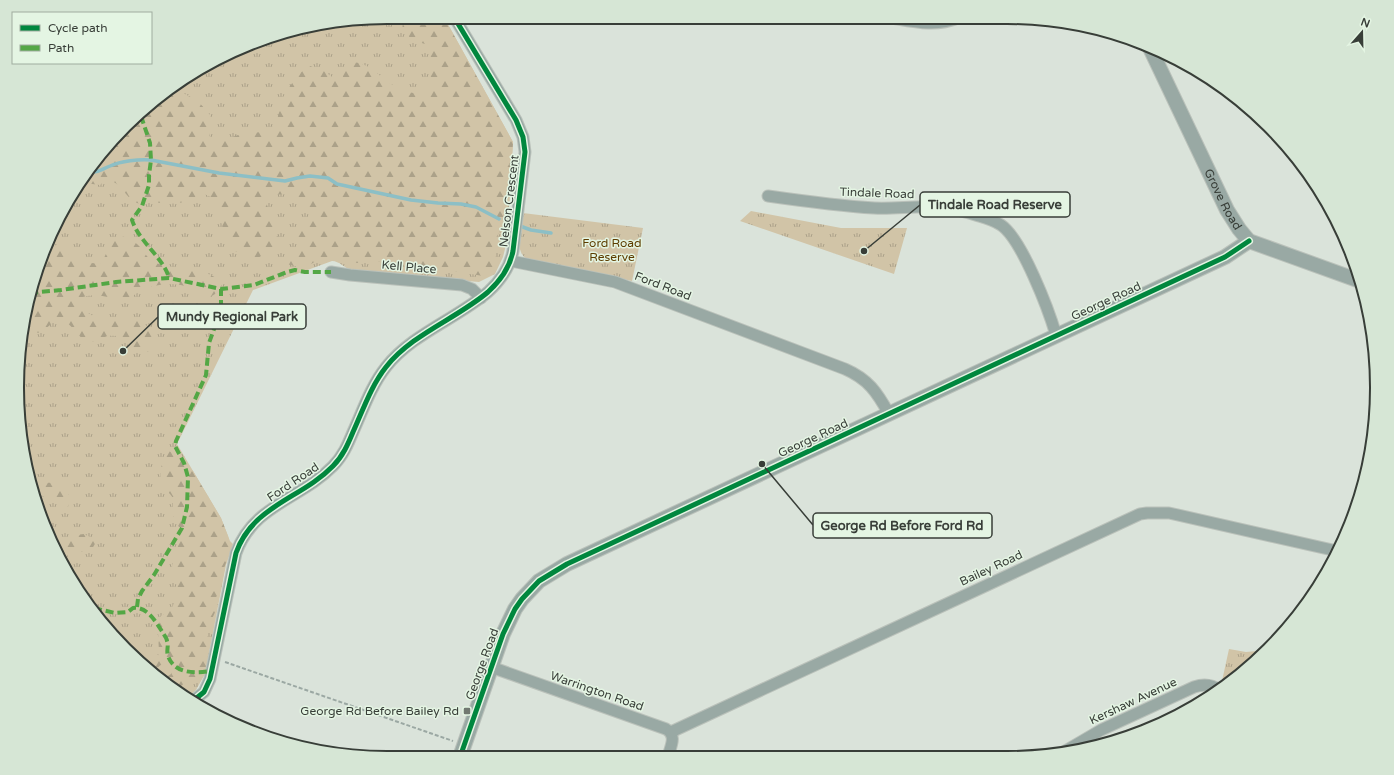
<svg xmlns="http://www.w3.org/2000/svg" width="1394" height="775" font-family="'Varela Round',sans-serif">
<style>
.grass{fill:url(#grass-tufts)}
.forest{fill:url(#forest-firs)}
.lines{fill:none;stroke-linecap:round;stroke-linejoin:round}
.stream{stroke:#8cbfc6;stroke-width:3.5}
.minor-casing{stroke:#bac1ba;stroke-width:13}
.tertiary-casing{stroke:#bac1ba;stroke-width:16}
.path{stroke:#9ba8a3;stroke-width:2;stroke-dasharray:4 2;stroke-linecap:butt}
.minor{stroke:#99a9a4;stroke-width:11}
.tertiary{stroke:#99a9a4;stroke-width:14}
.quiet{stroke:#53a745;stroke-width:4;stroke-dasharray:8 4;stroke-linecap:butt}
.cycleway-casing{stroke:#e4f5e3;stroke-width:8}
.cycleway{stroke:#00873e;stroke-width:5}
.poi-dot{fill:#717871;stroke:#e4f5e3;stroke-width:1.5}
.labels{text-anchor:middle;stroke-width:3;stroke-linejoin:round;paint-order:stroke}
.street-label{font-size:12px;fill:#383e38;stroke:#e4f5e3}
.park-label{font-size:12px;fill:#5d3d00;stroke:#e4f5e3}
.poi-label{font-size:12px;fill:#383e38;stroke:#e4f5e3;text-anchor:end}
.rim{fill:none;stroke:#383e38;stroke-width:2}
.leader{fill:none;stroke:#383e38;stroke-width:1.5}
.callout-dot{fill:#383e38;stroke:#e4f5e3;stroke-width:1.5}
.callout{fill:#e4f5e3;stroke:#383e38;stroke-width:1.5}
.callout-label{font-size:13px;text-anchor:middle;font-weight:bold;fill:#383e38}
</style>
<defs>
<pattern id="grass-tufts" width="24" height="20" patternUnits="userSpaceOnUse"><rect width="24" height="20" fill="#d1c4a7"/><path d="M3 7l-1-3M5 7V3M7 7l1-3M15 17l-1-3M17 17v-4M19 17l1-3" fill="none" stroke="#aba189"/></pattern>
<pattern id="forest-firs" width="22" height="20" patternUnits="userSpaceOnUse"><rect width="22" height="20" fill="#d1c4a7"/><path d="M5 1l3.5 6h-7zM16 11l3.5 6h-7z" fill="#aba189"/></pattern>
</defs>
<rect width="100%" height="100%" fill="#dae3da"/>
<g class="grass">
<path d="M388 17H443L450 28 513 142 507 241 503 257 495 274 479 282 352 271C345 268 339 261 332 261L253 290 177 444 221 518 230 541 233 544 226 565 205 674 196 690 188 697 109 632 45 529 18 412 30 291 80 181 162 93 269 37Z"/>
<path d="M751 211 841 228H907L894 274 740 221Z"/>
<path d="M523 213 643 228 632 281 525 258C514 247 521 227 523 213Z"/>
<path d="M1229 649 1246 652 1268 650 1226 684 1222 681Z"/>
</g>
<g class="forest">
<path d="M388 17H443L450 28 513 142 507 235 499 232 495 242 491 243C498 256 499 270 483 276L430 267 413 270 396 264 375 261 358 263 318 259C306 269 302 268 287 264L277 271 271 268 278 261 285 257 291 250 305 246 308 242 291 235 303 224 309 217C307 193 286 192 266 196 266 210 275 227 279 241 273 252 264 255 252 260L233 250 225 235 216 204 211 197 202 193C187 202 179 205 161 203 158 203 155 201 152 201 147 201 143 205 137 203 124 197 123 183 106 179L100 185 85 183 77 193H74L80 181 162 93 171 89C190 94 205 104 214 122L209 136C223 144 228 138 241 134 250 131 263 135 271 128 279 122 278 112 281 103 285 89 298 77 307 65L324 71 340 83 343 78 342 70 347 63C367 58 380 79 398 88 404 91 411 93 419 94 426 90 429 85 431 78L428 71 432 46C418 42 412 41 402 30L403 23 405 19 391 20Z"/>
<path d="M120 236C126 237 132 240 137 244 144 250 147 260 156 263 181 272 200 264 223 283L215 294 207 299C199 296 197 291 191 288 174 281 154 284 139 292 134 294 130 299 126 302 112 298 98 293 83 297L82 305C84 308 86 311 88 313 104 325 131 312 147 326 150 329 154 332 155 336 158 344 149 356 139 353 132 351 126 342 121 337 116 336 110 335 105 337 100 339 95 343 88 341 76 338 72 320 59 321 48 321 44 338 33 331 25 327 27 319 28 312 28 305 28 297 30 291 35 276 44 256 55 245 66 249 67 255 76 259 83 263 93 264 101 263 108 254 108 240 120 236Z"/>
<path d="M167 450 173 453 193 471 221 518 228 536 231 550 224 568 221 590 214 600 216 610 208 628 207 635 209 650 204 676C195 681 185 679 179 689L165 678 171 674V670C165 662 161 663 156 670L146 662 157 658 159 653 158 631 161 616 172 608 177 596V587L172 566 182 531 173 519V498C170 493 165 490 163 485 157 474 163 461 167 450Z"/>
<path d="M34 482C42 484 51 482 57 483 69 486 71 498 68 507L59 505 37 493Z"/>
<path d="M84 534 90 537 96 542 92 549 62 557 51 539C62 539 72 535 84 534Z"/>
</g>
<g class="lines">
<g class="stream">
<path d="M151 160 219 173 285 181 297 178 310 176 328 178 337 184 411 200 438 203 461 204 476 207 499 219"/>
<path d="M89 172C100 172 100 170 110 166 121 161 139 159 151 160"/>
<path d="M520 226 531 230 551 233"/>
</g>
<defs>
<g id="minor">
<path d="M892 18C915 22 936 27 958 18"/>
<path d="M768 196C803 201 839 206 874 208 894 209 914 206 934 207 950 208 964 211 979 216 986 218 995 221 1001 225 1022 239 1049 311 1056 335"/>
<path d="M511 261 615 282 845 369C868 379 877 392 889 414"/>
<path d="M331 272 350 275 462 285 472 289 481 298"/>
<path d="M491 667 666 729C677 735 671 746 668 756"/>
<path d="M193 701 204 692 210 679 236 553C253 505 301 499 333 466 343 456 348 444 353 432 363 410 371 386 386 367 412 334 456 319 488 292 500 281 510 267 513 251L525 152 523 137 516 120 454 17"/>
<path d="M671 732 1140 514 1147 513H1169L1337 551"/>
<path d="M1060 754 1101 730 1194 687C1203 684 1211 684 1219 690"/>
</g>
<g id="tertiary">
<path id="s1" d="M1150 48 1227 210 1239 229 1249 241 1360 281"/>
<path d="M460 757 503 634 515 609 522 599 539 581 567 564 1225 257 1249 241"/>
</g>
</defs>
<use href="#minor" class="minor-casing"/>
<use href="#tertiary" class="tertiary-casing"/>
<path class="path" d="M225 662 453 741"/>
<use href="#minor" class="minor"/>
<use href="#tertiary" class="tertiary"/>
<g class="quiet">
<path d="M141 116 150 143 151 160 149 175V185L142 206 132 220C139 242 164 258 169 278"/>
<path d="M30 293 61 290 116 282 169 278 221 289 254 285 287 272 295 270 305 272H331"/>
<path d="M137 607 138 599 142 591 154 575 182 528 187 507 188 477 184 463 175 446 176 441 206 375 209 343 221 310V289"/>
<path d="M94 608 115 613 128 612 133 608C147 606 156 622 163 633 164 635 167 638 167 641 169 646 166 651 168 656 175 675 196 673 212 671"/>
</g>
<defs>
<g id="cycleway">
<path d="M193 701 204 692 210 679 236 553C253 505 301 499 333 466 343 456 348 444 353 432 363 410 371 386 386 367 412 334 456 319 488 292 500 281 510 267 513 251L525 152 523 137 516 120 454 17"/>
<path d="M460 757 503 634 515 609 522 599 539 581 567 564 1225 257 1249 241"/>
</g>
</defs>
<use href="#cycleway" class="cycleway-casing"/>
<use href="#cycleway" class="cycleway"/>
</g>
<rect class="poi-dot" x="463" y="707" width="8" height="8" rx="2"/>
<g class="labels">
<g class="street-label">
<text transform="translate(877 193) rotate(2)" y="4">Tindale Road</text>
<text dy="4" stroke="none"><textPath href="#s1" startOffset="168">Grove Road</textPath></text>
<text transform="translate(509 201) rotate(-83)" y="4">Nelson Crescent</text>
<text transform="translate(409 267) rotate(5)" y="4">Kell Place</text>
<text transform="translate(663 286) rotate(21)" y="4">Ford Road</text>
<text transform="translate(1106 301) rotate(-25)" y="4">George Road</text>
<text transform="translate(813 438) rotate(-25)" y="4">George Road</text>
<text transform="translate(293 482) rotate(-34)" y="4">Ford Road</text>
<text transform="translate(991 568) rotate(-25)" y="4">Bailey Road</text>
<text transform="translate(482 664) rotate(-70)" y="4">George Road</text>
<text transform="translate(597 691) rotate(19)" y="4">Warrington Road</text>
<text transform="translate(1133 701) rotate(-25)" y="4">Kershaw Avenue</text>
</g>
<g class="park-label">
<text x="612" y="247">Ford Road<tspan x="612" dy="14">Reserve</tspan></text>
</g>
<g class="poi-label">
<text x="459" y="715">George Rd Before Bailey Rd</text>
</g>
</g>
<path d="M0 0H1394V775H0ZM387 24H1007A363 363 0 0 1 1370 387V388A363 363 0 0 1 1007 751H387A363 363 0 0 1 24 388V387A363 363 0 0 1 387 24Z" fill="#d6e6d5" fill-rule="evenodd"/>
<path class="rim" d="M387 24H1007A363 363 0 0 1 1370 387V388A363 363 0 0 1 1007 751H387A363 363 0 0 1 24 388V387A363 363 0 0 1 387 24Z"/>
<path class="leader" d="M864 251L920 205M123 351L158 317M762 464L813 525"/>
<g class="callout-dot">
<circle cx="864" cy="251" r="4"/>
<circle cx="123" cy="351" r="4"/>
<circle cx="762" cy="464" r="4"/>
</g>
<g class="callout">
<rect x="920" y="192" width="150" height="25" rx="4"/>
<rect x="158" y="304" width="148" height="25" rx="4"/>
<rect x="813" y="513" width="179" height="25" rx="4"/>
</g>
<g class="callout-label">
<text x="995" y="209">Tindale Road Reserve</text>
<text x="232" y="321">Mundy Regional Park</text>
<text x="902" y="530">George Rd Before Ford Rd</text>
</g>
<rect x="12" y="12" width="140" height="52" fill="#e4f5e3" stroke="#9fac9f"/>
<rect x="20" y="25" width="20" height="6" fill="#00873e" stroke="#9fac9f"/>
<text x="48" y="32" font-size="12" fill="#383e38">Cycle path</text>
<rect x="20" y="45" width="20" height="6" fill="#53a745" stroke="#9fac9f"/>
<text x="48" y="52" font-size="12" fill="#383e38">Path</text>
<g transform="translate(1362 32) rotate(20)" stroke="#e4f5e3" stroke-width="3" paint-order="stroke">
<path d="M0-3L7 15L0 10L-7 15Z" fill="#383e38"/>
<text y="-6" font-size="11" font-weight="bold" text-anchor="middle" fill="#383e38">N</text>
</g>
</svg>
